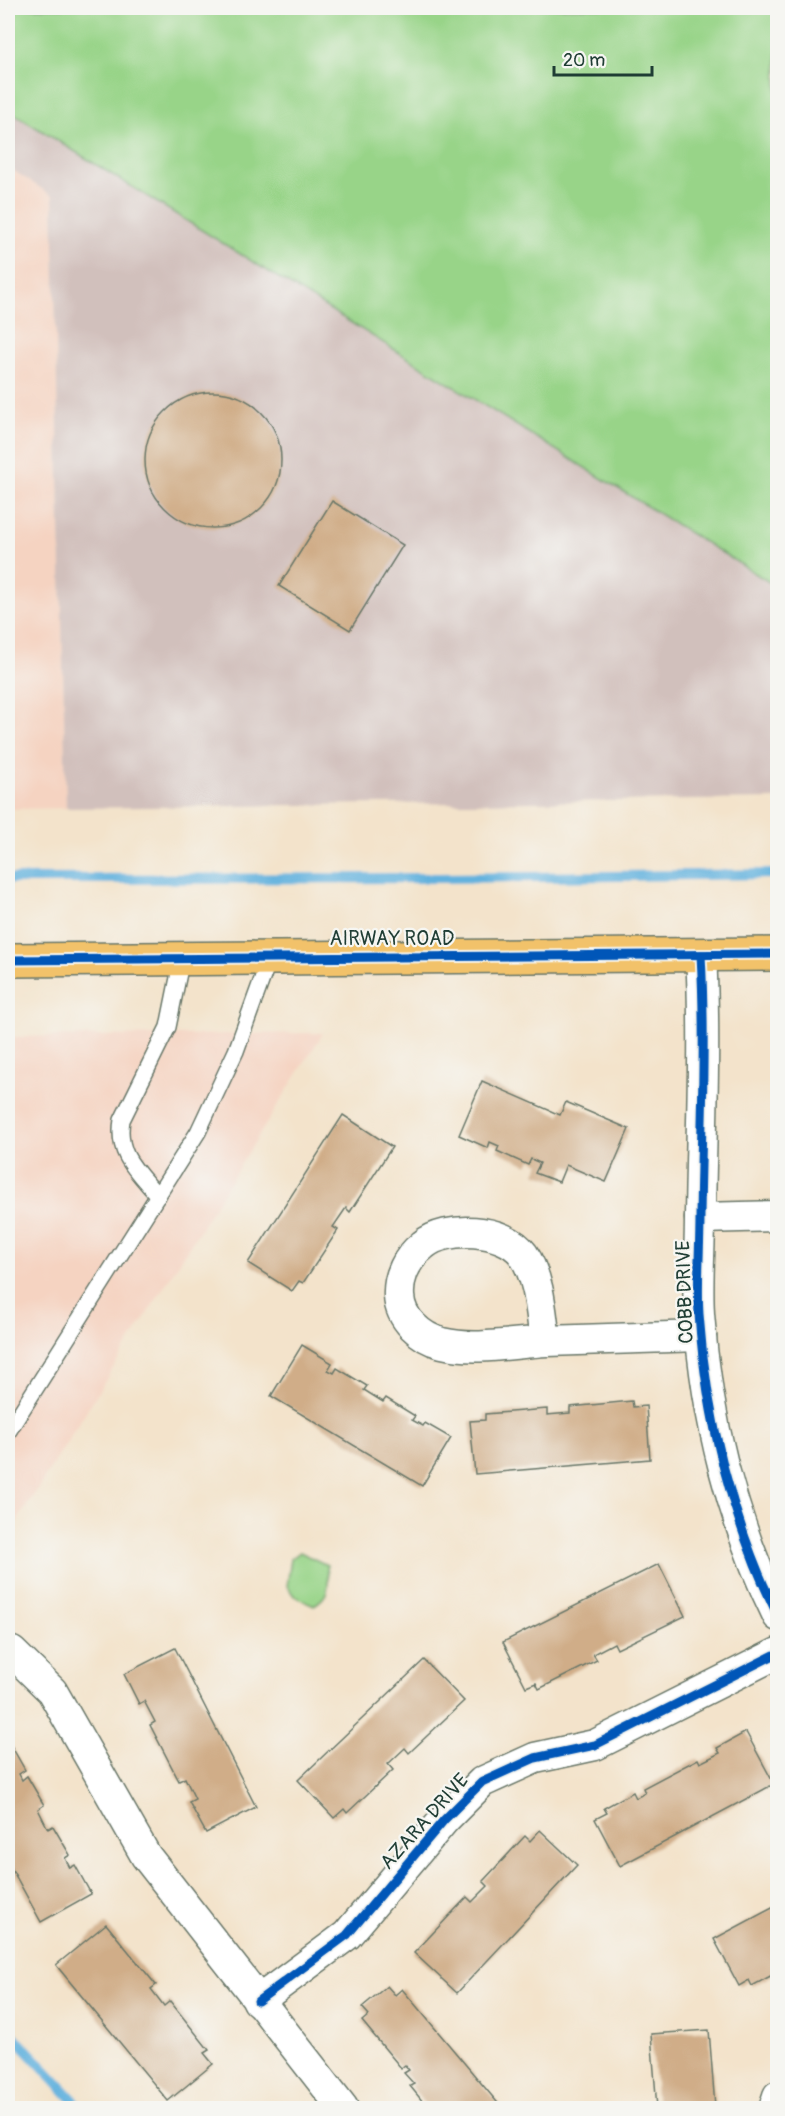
<svg xmlns="http://www.w3.org/2000/svg" width="785" height="2116" font-family="Pangolin,sans-serif">
<style>
.built{fill:#f5d3c1}
.industrial{fill:#d1c0bc}
.green{fill:#98d488;stroke:#5c885e;stroke-width:1.5}
.lines{fill:none;stroke-linecap:round;stroke-linejoin:round}
.stream{stroke:#64b2de;stroke-width:10}
.building{fill:#d0ad88}
.service-casing{stroke:#697769;stroke-width:18}
.minor-casing{stroke:#697769;stroke-width:33}
.primary-casing{stroke:#697769;stroke-width:36}
.service{stroke:#fff;stroke-width:15}
.minor{stroke:#fff;stroke-width:30}
.primary{stroke:#f2c26a;stroke-width:33}
.cycleway-casing{stroke:#f6f6f2;stroke-width:13}
.cycleway{stroke:#0057b8;stroke-width:9}
.labels{text-anchor:middle;stroke-width:4.5;stroke-linejoin:round;paint-order:stroke}
.street-label{font-size:20px;fill:#1f3d34;stroke:#f6f6f2}
</style>
<rect width="100%" height="100%" fill="#f6f6f2"/>
<filter id="ink" filterUnits="userSpaceOnUse"><feTurbulence type="fractalNoise" baseFrequency=".0167" numOctaves="2"/><feDisplacementMap in="SourceGraphic" scale="12" xChannelSelector="R" yChannelSelector="G"/><feConvolveMatrix kernelMatrix="1 2 1 2 8 2 1 2 1" color-interpolation-filters="sRGB"/></filter>
<filter id="wash" filterUnits="userSpaceOnUse"><feTurbulence type="fractalNoise" baseFrequency=".008" numOctaves="4" result="noise"/><feDisplacementMap in="SourceGraphic" scale="24" xChannelSelector="R" yChannelSelector="G"/><feGaussianBlur stdDeviation="1.35" result="paint"/><feColorMatrix in="noise" values="0 0 0 0 0 0 0 0 0 0 0 0 0 0 0 0 0 1.4 0 .05"/><feComposite in="paint" operator="in"/></filter>
<g filter="url(#wash)">
<rect width="100%" height="100%" fill="#f3e3cb"/>
<g class="built">
<path d="M8 167 53 195 66 808 8 809Z"/>
<path d="M323 1033 8 1536V1037Z"/>
</g>
<path class="industrial" d="M8 110 777 587V799L66 808 53 196 8 167Z"/>
<g class="green">
<path d="M8 8H777V587L8 110Z"/>
<path d="M300 1552 327 1565C328 1584 332 1595 314 1605L294 1596 287 1586 291 1559Z"/>
</g>
<g class="lines">
<g class="stream">
<path d="M8 879 440 878 778 874"/>
<path d="M8 2030 81 2108"/>
</g>
</g>
<g id="blocks">
<g class="building">
<circle cx="213" cy="460" r="68"/>
<path d="M332 501 403 545 350 630 279 586Z"/>
<path d="M482 1081 560 1115 566 1102 629 1129 606 1182 566 1165 559 1182 535 1173 540 1163 531 1159 528 1165 497 1151 499 1146 490 1142 488 1148 459 1135Z"/>
<path d="M343 1115 392 1147 350 1212 346 1208 333 1227 338 1230 303 1283 299 1281 292 1291 248 1263Z"/>
<path d="M302 1345 332 1363 328 1370 334 1373 337 1368 367 1386 364 1390 383 1402 386 1398 415 1416 412 1420 423 1426 425 1423 451 1438 422 1486 271 1396Z"/>
<path d="M632 1401 633 1407 646 1406 650 1459 475 1474 470 1421 485 1420V1414L547 1409V1415L570 1413V1407Z"/>
<path d="M659 1564 685 1616 617 1649 614 1643 593 1654 597 1660 539 1689 536 1683 526 1687 503 1642Z"/>
<path d="M175 1648 256 1807 206 1833 189 1802 195 1799 185 1778 179 1781 150 1725 155 1722 144 1701 139 1704 124 1674Z"/>
<path d="M424 1660 464 1701 409 1753 405 1748 388 1764 393 1770 347 1813 344 1809 334 1818 298 1780Z"/>
<path d="M746 1732 774 1784 620 1866 595 1819 607 1813 604 1808 633 1792 636 1798 645 1793 643 1788 698 1759 700 1763 720 1753 717 1748Z"/>
<path d="M8 1740 25 1770 19 1774 22 1780 27 1776 44 1805 38 1809 48 1829 53 1826 70 1855 65 1858 70 1868 75 1865 91 1894 41 1922 8 1862Z"/>
<path d="M540 1830 577 1865 457 1993 414 1953 467 1897 472 1902 488 1886 483 1881 525 1836 530 1841Z"/>
<path d="M778 1905V1972L752 1986 749 1980 739 1986 714 1939Z"/>
<path d="M106 1924 156 1985 151 1989 164 2006 170 2001 209 2050 204 2053 213 2064 168 2101 56 1965Z"/>
<path d="M387 1986 395 1995 402 1989 502 2108H428L410 2086 414 2084 404 2073 409 2070 405 2065 401 2068 362 2021 369 2015 362 2007Z"/>
<path d="M709 2030 715 2107 709 2108H657L651 2034Z"/>
</g>
</g>
</g>
<g filter="url(#ink)">
<use href="#blocks" fill-opacity="0" stroke="#697769" stroke-width="1.5"/>
<g class="lines">
<defs>
<g id="service">
<path d="M158 1196C137 1171 116 1155 122 1120L168 1027 182 958"/>
<path d="M8 1432 198 1132 236 1051 270 957"/>
</g>
<g id="minor">
<path d="M701 955C706 1043 701 1131 700 1218 700 1250 697 1282 699 1314 706 1417 732 1522 778 1616"/>
<path d="M700 1218 778 1216"/>
<path d="M545 1341C541 1312 540 1279 523 1254 504 1228 446 1225 423 1245 407 1258 398 1276 399 1296 400 1319 421 1338 442 1343 476 1351 512 1343 547 1341 598 1339 650 1338 701 1336"/>
<path d="M12 1652 52 1691 146 1856 343 2108"/>
<path d="M258 2001 347 1935 444 1820 482 1782 535 1758 595 1745 778 1653"/>
<path d="M774 2108 778 2096"/>
</g>
<path id="primary" d="M8 960 778 954"/>
</defs>
<use href="#service" class="service-casing"/>
<use href="#minor" class="minor-casing"/>
<use href="#primary" class="primary-casing"/>
<use href="#service" class="service"/>
<use href="#minor" class="minor"/>
<use href="#primary" class="primary"/>
<defs>
<g id="cycleway">
<path d="M701 955C706 1043 701 1131 700 1218 700 1250 697 1282 699 1314 706 1417 732 1522 778 1616"/>
<path d="M8 960 778 954"/>
<path d="M258 2001 347 1935 444 1820 482 1782 535 1758 595 1745 778 1653"/>
</g>
</defs>
<use href="#cycleway" class="cycleway-casing"/>
<use href="#cycleway" class="cycleway"/>
</g>
</g>
<g class="labels">
<g class="street-label">
<text x="392" y="945">AIRWAY ROAD</text>
<text transform="translate(684 1292) rotate(-92)" y="7">COBB DRIVE</text>
<text transform="translate(424 1821) rotate(-48)" y="7">AZARA DRIVE</text>
</g>
</g>
<rect width="785" height="2116" fill="none" stroke="#f6f6f2" stroke-width="30"/>
<path d="M554 66v9h98v-9" fill="none" stroke="#1f3d34" stroke-width="3"/>
<text x="563" y="66" font-size="18" fill="#1f3d34" stroke="#f6f6f2" stroke-width="4.5" paint-order="stroke">20 m</text>
</svg>
